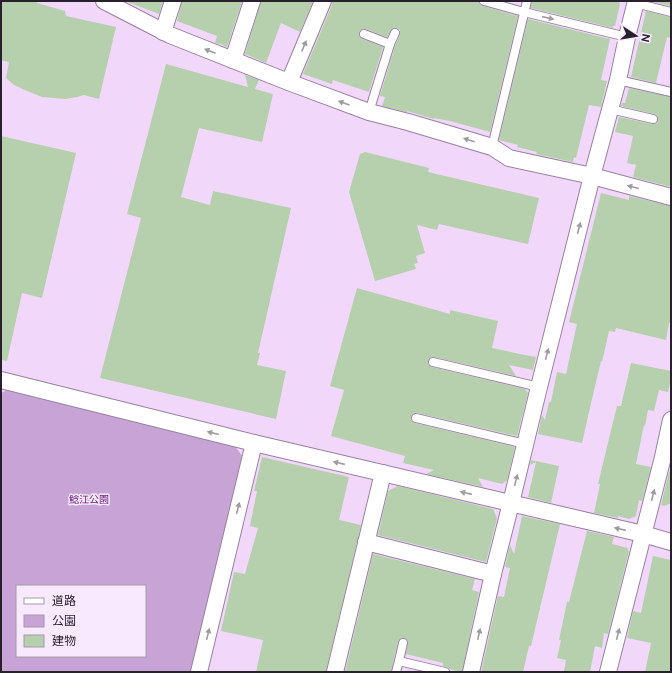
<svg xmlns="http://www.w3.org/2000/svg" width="672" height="673" font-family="'DM Sans','Noto Sans JP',sans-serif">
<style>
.green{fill:#c8a4d6;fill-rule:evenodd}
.building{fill:#b6cfad}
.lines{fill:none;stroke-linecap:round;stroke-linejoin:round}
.service-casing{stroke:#9780a0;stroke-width:10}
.minor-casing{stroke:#9780a0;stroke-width:18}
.service{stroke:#fff;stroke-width:8}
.minor{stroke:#fff;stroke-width:16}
.oneway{fill:#9f9ba0}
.labels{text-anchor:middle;stroke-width:3;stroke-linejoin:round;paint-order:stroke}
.park-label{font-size:10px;fill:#66217c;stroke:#f9e9fe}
</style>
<rect width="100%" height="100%" fill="#f1d8fb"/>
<path class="green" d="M9 389 234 445 243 457 191 672H1V393ZM17 586H145V656H17Z"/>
<g class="building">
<path d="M1 1H37V3L65 11 66 16 116 27 99 99 84 95 77 97 65 99 42 97 25 90 14 85 6 78 9 62 1 60Z"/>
<path d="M128 1H163L159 14 128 2Z"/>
<path d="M182 1H242L227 47 223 46 224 45 215 43 217 36 177 21Z"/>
<path d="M261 1H313L300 32 281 23 266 63 245 54Z"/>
<path d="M332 1H479L480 5 483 6 518 16 490 132 450 121 434 118V119L407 111V112L382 106 385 97 380 96 395 46 400 35V30L397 28H394L392 29 387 37 366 29 361 30 359 32V35L362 39 383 47 369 92 333 80 332 84 303 74 332 5Z"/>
<path d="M532 1H620L619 4H620L615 26H613V28L531 8Z"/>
<path d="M650 1H671V6Z"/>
<path d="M646 11 671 17V38L667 37 656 83 631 77Z"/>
<path d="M528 19 610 39 601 80 607 81 601 107 589 105 576 158 574 157 573 162 536 154 537 152 517 147 518 145 499 140Z"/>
<path d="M166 64 248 87 245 75 259 80 255 89 273 94 262 142 199 128 181 197 210 205 213 191 291 208 258 353H260L257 365 286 371 276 419 100 378 141 218 127 214Z"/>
<path d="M629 88 671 97V187L633 177 636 165 627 163 633 136 615 132 619 117 652 124 657 123 658 120 657 115 654 114 621 106 622 103H625Z"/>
<path d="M1 136 76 153 42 298 22 293 7 361 1 360Z"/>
<path d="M365 152 429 168 428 172 539 198 528 244 439 224 437 230 417 225 425 253 416 256 418 263 414 264 416 269 375 281 349 192 360 154Z"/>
<path d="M601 193 629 200V196L671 206V323H669L666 340 616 328 615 332 609 331 602 362 601 361 592 399 582 443 538 434 542 415 545 420 549 402H551L557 372 566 374 577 324 569 322Z"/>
<path d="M357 288 450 314V310L498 321 492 348 520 354 536 357 533 370 509 365 516 376 434 357H431L428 360V364L432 367 525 389 528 393 517 436 417 413H414L411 416V420L415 423 515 447 507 480 502 484 478 478 483 487 426 474 434 470 403 463 405 456 331 436 344 390 330 386Z"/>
<path d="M631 363 671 371V379L668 392 659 390 654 411 648 410 645 426 644 425 636 464 651 467 642 501 639 500 636 516 629 519 618 516V518L594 513 600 484H598L617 406H621Z"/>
<path d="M262 457 349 477 339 520 361 525 326 672H256L263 640 221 631 234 572 245 574 258 528 250 526 257 491H254Z"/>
<path d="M531 460 559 466 551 503 528 497 536 462 530 465Z"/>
<path d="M669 472H671V503L664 506 661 505Z"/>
<path d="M398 486 493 509 497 518 486 562 378 535 388 491Z"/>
<path d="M522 516 560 524 531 646H529L523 672H481L498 596 504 597 510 568 505 567 510 545 514 554Z"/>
<path d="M587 531 614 537 612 544 628 548V551H629L608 634 604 633 602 648 595 646 590 672H564L566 660 557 658 561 640H559L567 602H569Z"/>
<path d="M373 554 475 579 472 590 479 592 462 672 449 669 447 667 443 666V663L406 654 408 642 406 639 404 638H401L398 641 391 672H345Z"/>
<path d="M653 556 671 560V672H645L651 643 627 638 633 611 641 613Z"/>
</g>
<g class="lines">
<defs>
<g id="service">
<path d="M484 1 524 12 627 37"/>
<path d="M635 3 671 12"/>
<path d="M364 34 390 44 369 112"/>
<path d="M390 44 395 33"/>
<path d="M618 80 671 92"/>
<path d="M610 109 653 119"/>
<path d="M492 147 527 1"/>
<path d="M433 362 539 387"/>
<path d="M416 418 525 444"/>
<path d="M399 661 403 643"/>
<path d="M396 672 399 661 445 672"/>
</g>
<g id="minor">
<path d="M104 1 170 35 291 83 369 112 408 122 492 147 509 158 592 176 671 197"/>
<path d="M163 32 173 1"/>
<path d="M233 60 252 1"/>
<path d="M289 82 323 1"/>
<path d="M1 380 254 443 643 534 671 542"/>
<path d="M366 542 493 574"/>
<path d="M199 672 254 443"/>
<path d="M335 672 383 473"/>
<path d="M471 672 493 574 511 503 539 387 592 176 618 80 627 37 636 1"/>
<path d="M608 672 663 457 671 420"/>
</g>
</defs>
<use href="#service" class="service-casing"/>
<use href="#minor" class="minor-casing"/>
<use href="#service" class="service"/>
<use href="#minor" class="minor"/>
</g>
<defs><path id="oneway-solid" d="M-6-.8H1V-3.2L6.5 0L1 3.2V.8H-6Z"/></defs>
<g class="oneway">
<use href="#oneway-solid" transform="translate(548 18) rotate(13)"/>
<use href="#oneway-solid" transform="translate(304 46) rotate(-67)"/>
<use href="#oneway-solid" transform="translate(210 51) rotate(-159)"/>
<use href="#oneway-solid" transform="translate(344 103) rotate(-160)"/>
<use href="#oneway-solid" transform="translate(469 140) rotate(-163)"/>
<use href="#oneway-solid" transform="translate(633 187) rotate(-165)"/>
<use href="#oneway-solid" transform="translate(579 228) rotate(-76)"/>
<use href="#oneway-solid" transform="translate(547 354) rotate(-76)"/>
<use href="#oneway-solid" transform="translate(213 433) rotate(-166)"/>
<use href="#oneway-solid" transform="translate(339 463) rotate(-167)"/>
<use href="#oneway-solid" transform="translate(516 480) rotate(-76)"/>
<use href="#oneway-solid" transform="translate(466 493) rotate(-167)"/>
<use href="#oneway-solid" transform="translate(653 495) rotate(-76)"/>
<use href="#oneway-solid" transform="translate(238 508) rotate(-76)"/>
<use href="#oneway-solid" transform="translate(620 529) rotate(-167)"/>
<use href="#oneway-solid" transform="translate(208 634) rotate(-76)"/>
<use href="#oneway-solid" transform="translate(479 634) rotate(-77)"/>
<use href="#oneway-solid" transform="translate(618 634) rotate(-76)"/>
</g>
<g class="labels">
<g class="park-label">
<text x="89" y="503">鯰江公園</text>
</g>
</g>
<rect width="672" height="673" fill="none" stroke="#29202d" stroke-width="4"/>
<rect x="16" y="585" width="130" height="72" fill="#f9e9fe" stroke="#a699aa"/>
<rect x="24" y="598" width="20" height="6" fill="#ffffff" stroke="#a699aa"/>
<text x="52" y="605" font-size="12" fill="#29202d">道路</text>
<rect x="24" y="615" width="20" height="12" fill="#c8a4d6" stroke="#a699aa"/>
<text x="52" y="625" font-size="12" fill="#29202d">公園</text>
<rect x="24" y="635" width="20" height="12" fill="#b6cfad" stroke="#a699aa"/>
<text x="52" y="645" font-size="12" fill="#29202d">建物</text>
<g transform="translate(636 36) rotate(102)" stroke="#f9e9fe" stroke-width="3" paint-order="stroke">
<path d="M0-3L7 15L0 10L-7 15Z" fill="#29202d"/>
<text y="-6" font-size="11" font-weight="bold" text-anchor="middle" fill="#29202d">N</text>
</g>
</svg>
